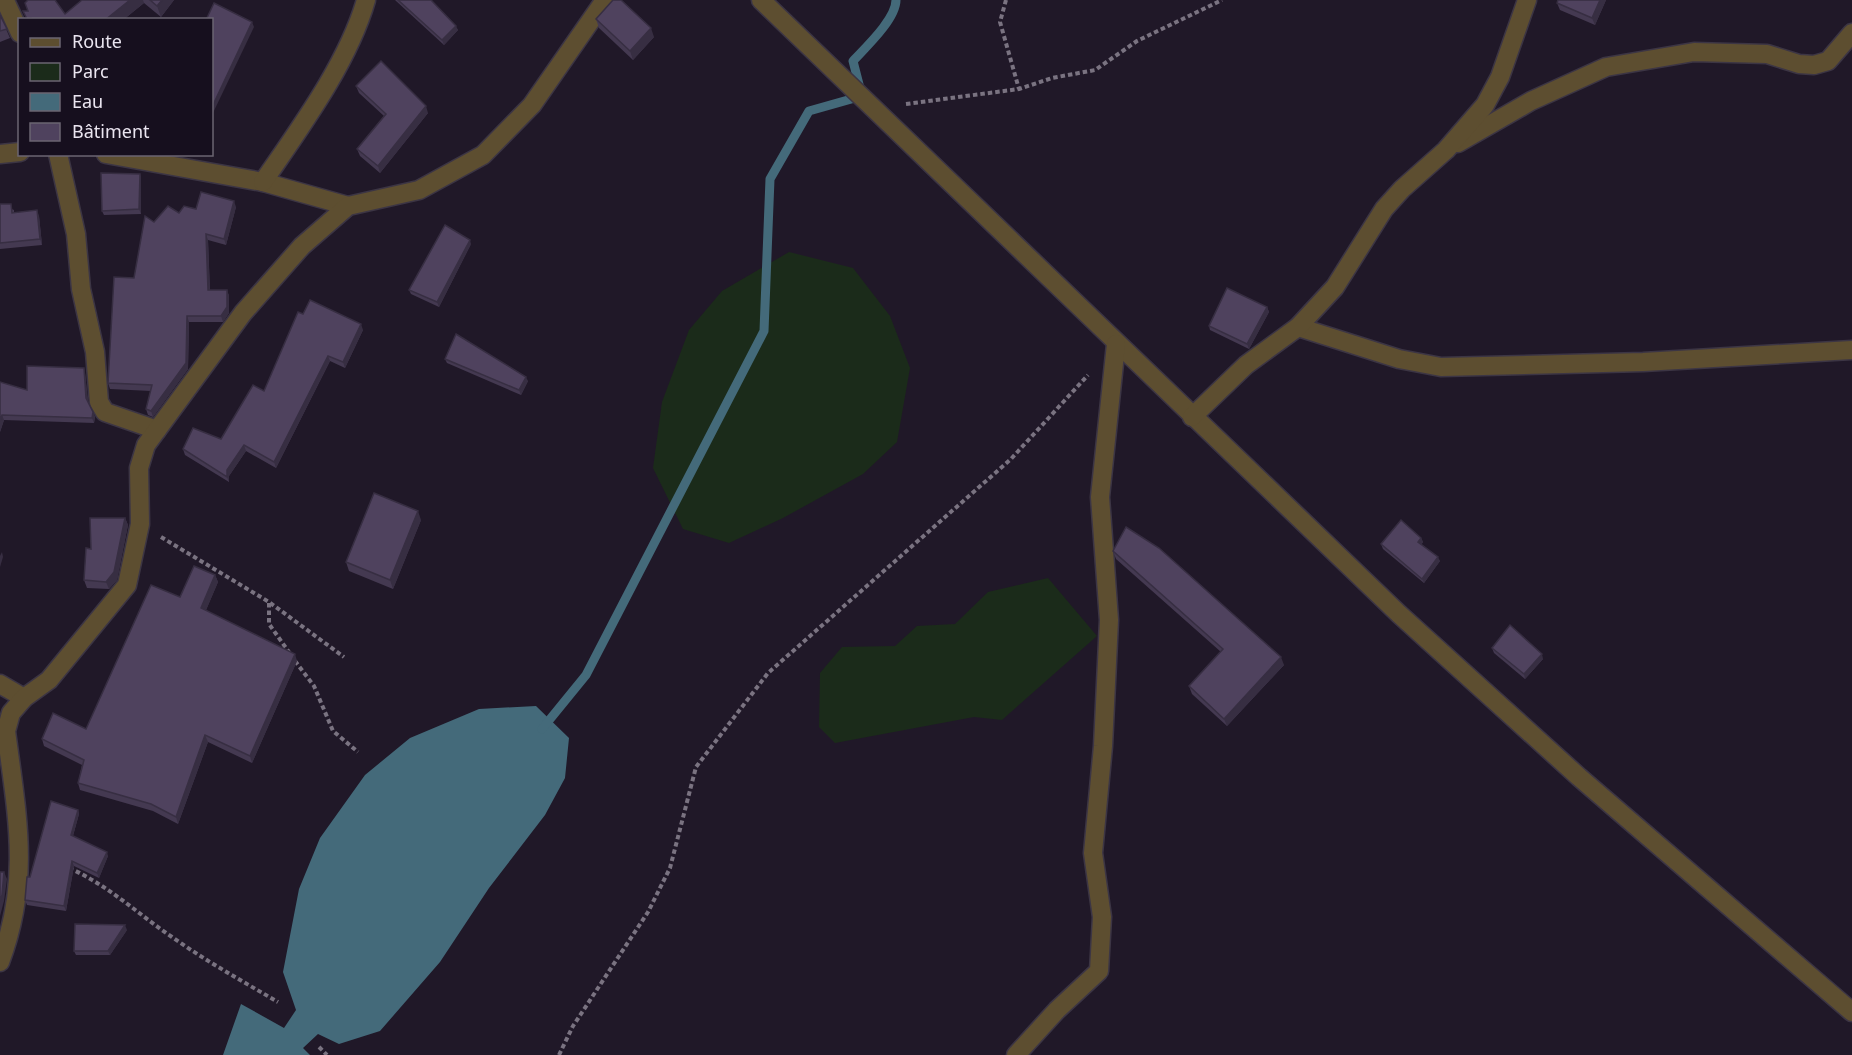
<svg xmlns="http://www.w3.org/2000/svg" width="1852" height="1055" font-family="'Noto Sans',sans-serif">
<style>
.green{fill:#1b2b1a}
.water{fill:#446a7a}
.lines{fill:none;stroke-linecap:round;stroke-linejoin:round}
.stream{stroke:#446a7a;stroke-width:9}
.minor-casing{stroke:#3c3544;stroke-width:21}
.path{stroke:#7a7381;stroke-width:4;stroke-dasharray:4.5 3;stroke-linecap:butt}
.minor{stroke:#5d4e30;stroke-width:18}
.wall{fill:#443951}
.shaded-wall{fill:#372e42}
.building{fill:#4f425e;stroke:#372e42;stroke-width:1.5}
</style>
<rect width="100%" height="100%" fill="#201828"/>
<g class="green">
<path d="M789 252 853 268 890 316 910 368 897 442 863 474 783 518 729 543 683 529 653 468 662 402 689 330 722 291Z"/>
<path d="M1048 578 1097 636 1002 720 974 717 835 743 819 727 820 673 842 647 895 646 917 626 955 624 988 592Z"/>
</g>
<path class="water" d="M536 706 569 738 565 778 545 815 489 888 440 962 380 1031 339 1044 318 1034 303 1048 310 1055H223L241 1004 284 1028 296 1010 283 972 299 889 320 838 365 775 410 738 479 709Z"/>
<g class="lines">
<path class="stream" d="M542 729 586 675 764 331 770 179 809 111 862 96 853 61C866 47 896 19 896 0"/>
<defs>
<g id="minor">
<path d="M2 0 7 5 20 33"/>
<path d="M761 0 1399 614 1579 777 1852 1012"/>
<path d="M1458 143 1531 101 1606 67 1694 52 1767 54 1799 64 1814 65 1828 61 1852 33"/>
<path d="M0 154 20 152"/>
<path d="M58 154 76 234 81 289 95 352 99 402 105 412 157 430"/>
<path d="M106 154 263 182 348 206"/>
<path d="M263 182C300 128 348 63 366 0"/>
<path d="M1298 327 1399 359 1441 367 1643 362 1852 350"/>
<path d="M1192 417 1246 365 1298 327 1335 287 1384 209 1402 189 1446 150 1485 105 1500 77 1527 0"/>
<path d="M0 684 24 698"/>
<path d="M0 962C31 880 17 815 6 731L11 713 24 698 49 680 127 585 140 524 139 468 146 445 243 313 302 246 348 206 419 190 483 155 532 105 605 0"/>
<path d="M1016 1055 1057 1010 1099 971 1102 917 1093 853 1103 746 1109 620 1100 497 1116 344"/>
</g>
</defs>
<use href="#minor" class="minor-casing"/>
<g class="path">
<path d="M1006 0 1000 22 1019 89"/>
<path d="M906 104 1019 89 1052 78 1095 70 1137 41 1222 0"/>
<path d="M161 537 269 602 344 657"/>
<path d="M269 603V624L291 655"/>
<path d="M295 661 314 686 333 731 358 752"/>
<path d="M69 868C108 885 138 914 172 937 206 961 242 981 278 1002"/>
<path d="M319 1047 327 1055"/>
<path d="M559 1055 573 1026 648 912 670 868 696 767 768 673 1011 459 1088 375"/>
</g>
<use href="#minor" class="minor"/>
</g>
<g class="wall">
<path d="M82 0H174L161 17 144 3 123 20H26L28 11 65 14Z"/>
<path d="M395 0H431L458 30 444 45Z"/>
<path d="M1558 0H1606L1595 25 1560 10 1557 3Z"/>
<path d="M0 15 10 38 0 42Z"/>
<path d="M596 19 654 37 633 60 599 28Z"/>
<path d="M356 86 428 113 380 173 360 156 357 149 384 116 359 93Z"/>
<path d="M140 174 141 178V214L104 215 102 211Z"/>
<path d="M0 204 14 210V212L39 216 42 245 0 249Z"/>
<path d="M236 207 226 245 208 240 210 290H227L229 296V313L223 322H189L188 369 153 417 148 415 146 409 151 391 110 389 108 383 134 278 154 222 179 213 196 209Z"/>
<path d="M471 244 439 307 411 294 409 290Z"/>
<path d="M1267 307 1269 312 1249 349 1210 330 1209 326Z"/>
<path d="M303 314 363 330 345 368 330 361 276 468 246 451 229 476V482L185 455 183 449 221 439 264 391Z"/>
<path d="M445 359 528 381 521 395 447 363Z"/>
<path d="M84 368 85 373 88 401 95 417 94 423 4 420 0 432V382L27 390Z"/>
<path d="M125 518 128 525 117 580 109 589 87 588 84 580 91 549Z"/>
<path d="M421 520 393 589 349 571 346 562Z"/>
<path d="M1421 538 1423 542 1421 545 1440 561 1424 583 1383 549 1381 544Z"/>
<path d="M1113 551 1284 665 1227 726 1192 694 1189 686 1221 652 1116 559Z"/>
<path d="M215 575 218 582 206 610 297 661 252 763 208 742 178 824 153 811 80 790 78 783 82 765 44 746 42 739 86 729 180 597Z"/>
<path d="M1492 648 1543 659 1525 679 1494 653Z"/>
<path d="M78 810 79 814 73 836 108 856 99 878 74 866 66 911 27 905 25 900 30 877Z"/>
<path d="M127 930 110 955H76L74 951Z"/>
</g>
<g class="shaded-wall">
<path d="M130 0H143L144 3 123 20H105Z"/>
<path d="M162 0H174L161 17 157 6Z"/>
<path d="M1600 0H1606L1595 25 1592 18Z"/>
<path d="M252 22 254 27 212 115V107Z"/>
<path d="M456 26 458 30 444 45 442 40Z"/>
<path d="M651 28 654 37 633 60 630 51Z"/>
<path d="M426 106 428 113 380 173 378 166Z"/>
<path d="M140 174 141 178V214L139 209Z"/>
<path d="M234 201 236 207 226 245 224 239Z"/>
<path d="M37 210 39 216 42 245 40 239Z"/>
<path d="M206 234 208 240 210 296 208 290Z"/>
<path d="M470 240 471 244 439 307 437 302Z"/>
<path d="M227 290 229 296V313L223 322 221 316Z"/>
<path d="M1267 307 1269 312 1249 349 1247 344Z"/>
<path d="M187 316 189 322 188 369 153 417 151 411Z"/>
<path d="M361 324 363 330 345 368 343 362Z"/>
<path d="M328 356 330 361 276 468 274 462Z"/>
<path d="M84 368 85 373 88 403 86 398Z"/>
<path d="M526 377 528 381 521 395 519 390Z"/>
<path d="M93 412 95 417 94 423 92 418Z"/>
<path d="M2 415 4 420 0 432V421Z"/>
<path d="M244 445 246 451 229 476V482L227 477V470Z"/>
<path d="M418 511 421 520 393 589 390 580Z"/>
<path d="M125 518 128 525 117 580 109 589 106 582Z"/>
<path d="M1421 538 1423 542 1420 547 1418 542Z"/>
<path d="M2 552 3 557 0 567V556Z"/>
<path d="M1438 557 1440 561 1424 583 1422 579Z"/>
<path d="M215 575 218 582 204 615 201 608Z"/>
<path d="M295 654 297 661 252 763 250 756Z"/>
<path d="M1542 654 1543 659 1525 679 1524 674Z"/>
<path d="M1281 657 1284 665 1227 726 1224 719Z"/>
<path d="M205 735 208 742 178 824 176 817Z"/>
<path d="M78 810 79 814 72 839 71 835Z"/>
<path d="M107 852 108 856 99 878 97 873Z"/>
<path d="M72 861 74 866 66 911 64 906Z"/>
<path d="M4 872 7 879 4 901 0 916V901Z"/>
<path d="M125 925 127 930 110 955 108 951Z"/>
</g>
<g class="building">
<path d="M28 0H55L65 14 82 0H130L105 20H32L31 18 27 19 23 11H28L25 3Z"/>
<path d="M150 0H162L157 6Z"/>
<path d="M398 0H431L456 26 442 40Z"/>
<path d="M613 0H621L651 28 630 51 596 19Z"/>
<path d="M1558 0H1600L1592 18 1557 3Z"/>
<path d="M214 3 252 22 212 107V20H206Z"/>
<path d="M0 15 7 29 0 31Z"/>
<path d="M381 61 426 106 378 166 357 149 386 114 356 86Z"/>
<path d="M101 173 140 174 139 209 102 211Z"/>
<path d="M201 192 234 201 224 239 206 234 208 290H227V307L221 316H187L186 363 151 411 146 409 152 385 108 383 114 277 134 278 145 216 154 222 168 206 179 213 184 206 196 209Z"/>
<path d="M0 204H11L12 213 37 210 40 239 0 243Z"/>
<path d="M445 225 470 240 437 302 409 290Z"/>
<path d="M1227 288 1267 307 1247 344 1209 326Z"/>
<path d="M310 300 361 324 343 362 328 356 274 462 244 445 227 470V477L183 449 193 428 221 439 253 385 264 391 298 312 303 314Z"/>
<path d="M456 334 526 377 519 390 445 359Z"/>
<path d="M27 366 84 368 86 398 93 412 92 418 2 415 0 421V382L27 390Z"/>
<path d="M374 493 418 511 390 580 346 562Z"/>
<path d="M90 518H125L114 572 106 582 84 580 86 548 91 549Z"/>
<path d="M1401 520 1421 538 1418 542 1438 557 1422 579 1381 544Z"/>
<path d="M1126 527 1159 548 1281 657 1224 719 1189 686 1223 649 1113 551Z"/>
<path d="M194 566 215 575 201 608 295 654 250 756 205 735 176 817 151 804 78 783 84 760 42 739 53 713 86 729 151 585 180 597Z"/>
<path d="M1510 625 1542 654 1524 674 1492 648Z"/>
<path d="M51 801 78 810 71 835 107 852 97 873 72 861 64 906 25 900 27 877H30Z"/>
<path d="M0 872H4L2 895 0 901Z"/>
<path d="M75 924 125 925 108 951H74Z"/>
</g>
<rect x="18" y="18" width="195" height="138" fill="#160f1e" stroke="#6b6572" stroke-width="1.5"/>
<rect x="30" y="38" width="30" height="9" fill="#5d4e30" stroke="#6b6572" stroke-width="1.5"/>
<text x="72" y="48" font-size="18" fill="#eae5f0">Route</text>
<rect x="30" y="63" width="30" height="18" fill="#1b2b1a" stroke="#6b6572" stroke-width="1.5"/>
<text x="72" y="78" font-size="18" fill="#eae5f0">Parc</text>
<rect x="30" y="93" width="30" height="18" fill="#446a7a" stroke="#6b6572" stroke-width="1.5"/>
<text x="72" y="108" font-size="18" fill="#eae5f0">Eau</text>
<rect x="30" y="123" width="30" height="18" fill="#4f425e" stroke="#6b6572" stroke-width="1.5"/>
<text x="72" y="138" font-size="18" fill="#eae5f0">Bâtiment</text>
</svg>
